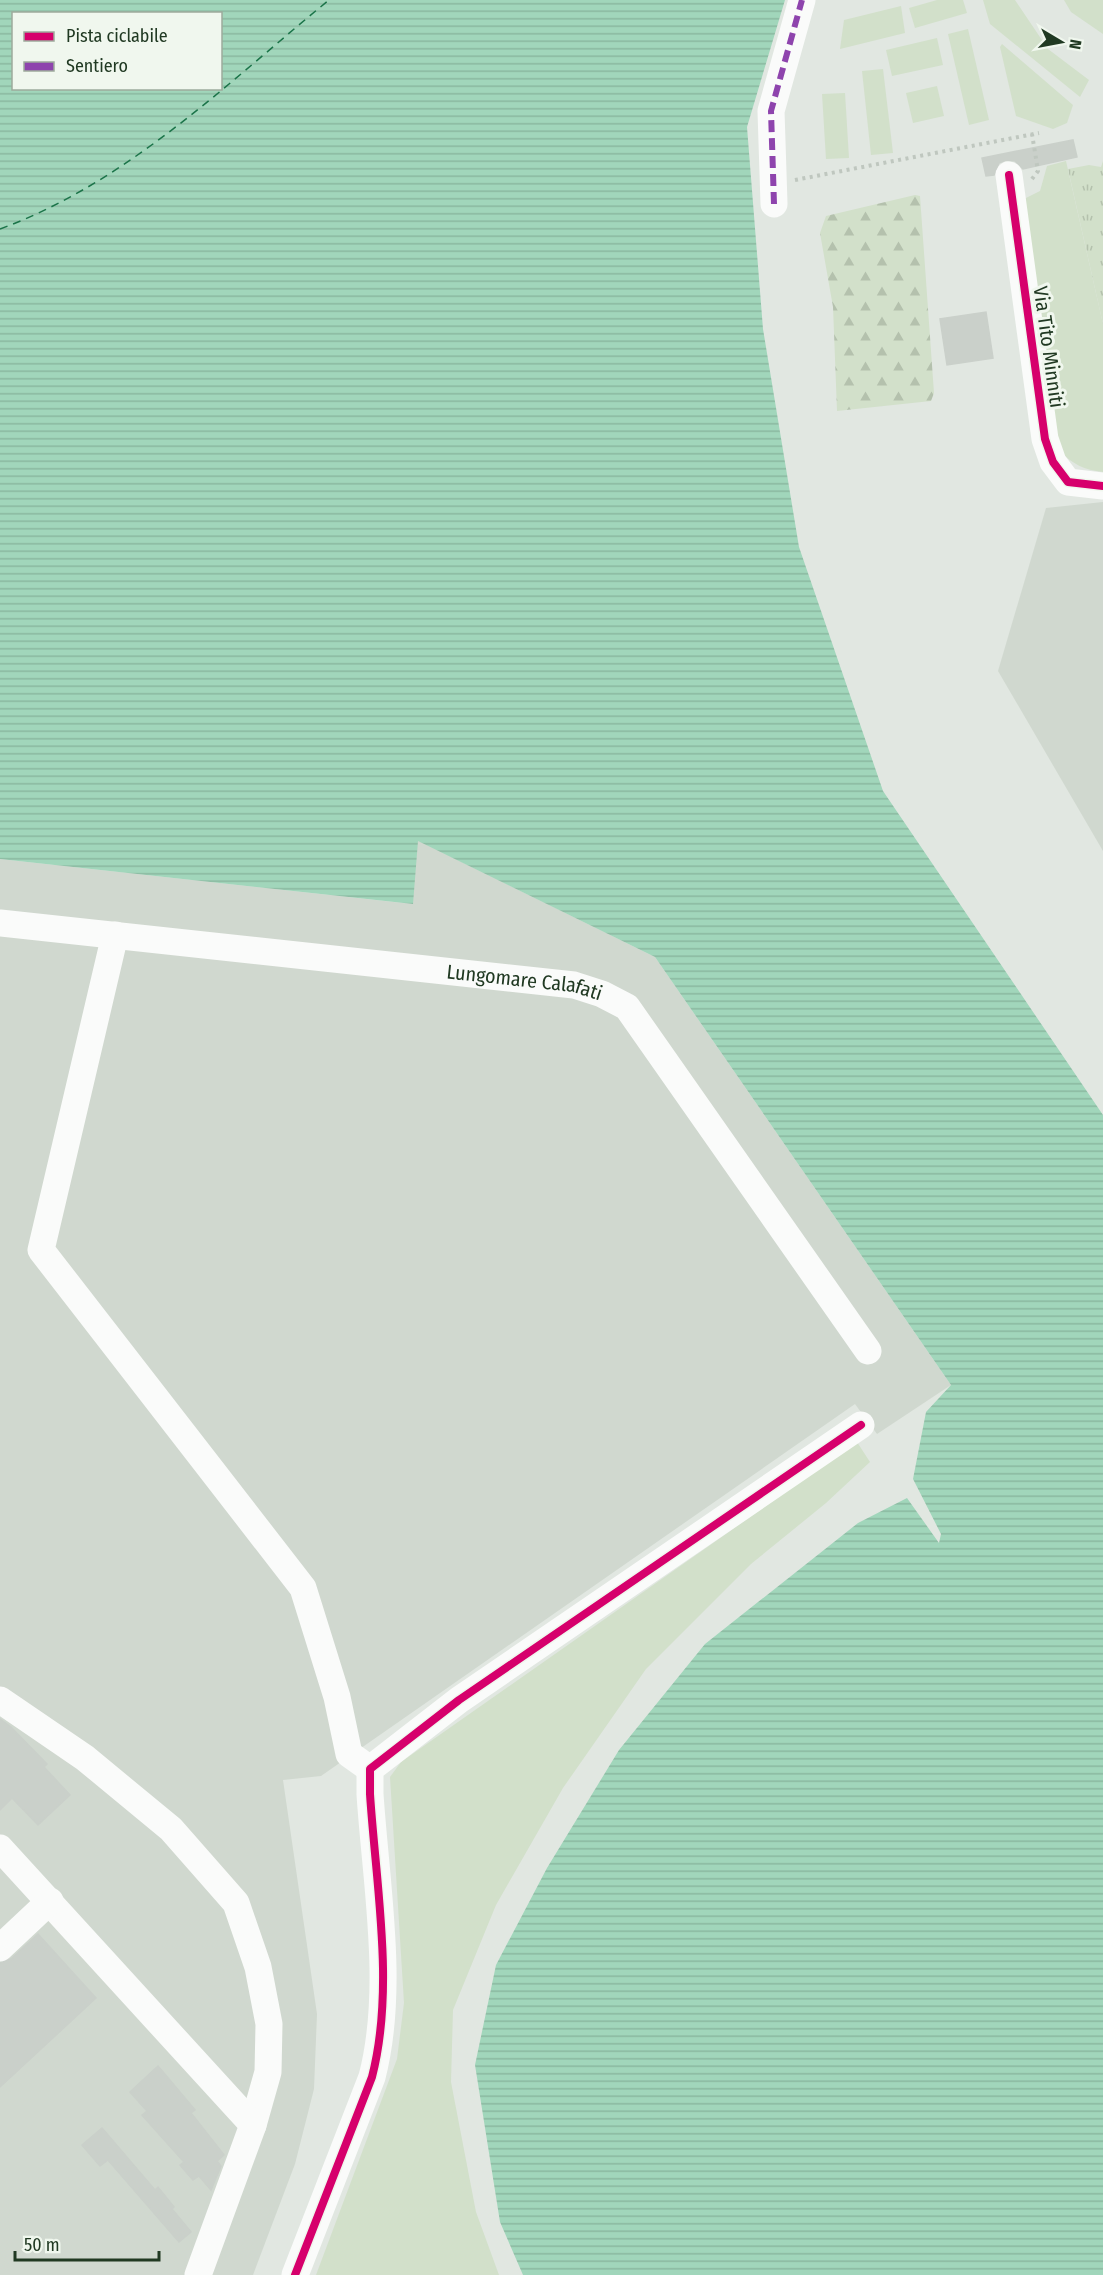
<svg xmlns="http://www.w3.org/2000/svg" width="1103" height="2275" font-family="'Fira Sans Condensed',sans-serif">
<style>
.built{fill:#d0d8cf}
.grass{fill:#d2e0ca}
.forest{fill:url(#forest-firs)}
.park{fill:url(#park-tufts)}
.water{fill:url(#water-rules);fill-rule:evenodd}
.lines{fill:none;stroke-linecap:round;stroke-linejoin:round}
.ferry{stroke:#1b7449;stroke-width:1.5;stroke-dasharray:8 6;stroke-linecap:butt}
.building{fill:#cad0ca;stroke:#cad0ca;stroke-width:1.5}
.path{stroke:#bfc7bf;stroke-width:4;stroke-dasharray:3 4.5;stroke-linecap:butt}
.minor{stroke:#fafbfa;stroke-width:27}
.quiet{stroke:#8e44ad;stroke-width:6;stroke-dasharray:12 6;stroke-linecap:butt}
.cycleway-casing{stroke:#f0f7ee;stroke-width:11}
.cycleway{stroke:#d6006c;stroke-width:8}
.labels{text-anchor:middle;stroke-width:6;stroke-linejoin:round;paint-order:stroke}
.street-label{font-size:20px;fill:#203922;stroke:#f0f7ee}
</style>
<defs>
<pattern id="forest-firs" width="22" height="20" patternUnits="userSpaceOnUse" patternTransform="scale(1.5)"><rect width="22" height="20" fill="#d2e0ca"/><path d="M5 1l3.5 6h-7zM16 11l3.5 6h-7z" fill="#b4c1ad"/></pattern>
<pattern id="park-tufts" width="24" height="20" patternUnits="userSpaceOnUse" patternTransform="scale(1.5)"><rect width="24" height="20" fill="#d2e0ca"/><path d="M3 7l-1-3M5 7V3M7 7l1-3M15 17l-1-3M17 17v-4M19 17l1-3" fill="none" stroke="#b4c1ad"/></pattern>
<pattern id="water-rules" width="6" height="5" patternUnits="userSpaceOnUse" patternTransform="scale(1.5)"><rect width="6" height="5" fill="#a1d6bb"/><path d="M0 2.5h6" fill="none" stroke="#8ab8a0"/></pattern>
</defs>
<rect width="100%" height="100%" fill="#e1e7e1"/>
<g class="built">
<path d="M1103 502V851L998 671 1046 508Z"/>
<path d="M417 840 655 957 951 1385 877 1434 855 1404 321 1776 283 1780 317 2014 314 2089 295 2164 253 2275H0V859L412 904Z"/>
</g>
<g class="grass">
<path d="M937 0H963L967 13 915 28 909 8Z"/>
<path d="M983 0H1015L1048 49 1089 80 1080 97 990 24Z"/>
<path d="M1064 0H1103V34L1071 12Z"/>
<path d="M901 6 905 33 840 49 844 20Z"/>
<path d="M968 29 989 120 969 125 948 34Z"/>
<path d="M937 38 943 65 892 76 886 50Z"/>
<path d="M1002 44 1073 105 1067 123 1053 129 1016 116 1000 47Z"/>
<path d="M883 69 893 153 871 155 862 71Z"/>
<path d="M937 86 944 116 913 123 906 93Z"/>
<path d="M845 93 849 158 826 159 822 94Z"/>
<path d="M1066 161 1103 324V472C1084 470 1073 464 1059 451L1024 199 1040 191 1047 166Z"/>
<path d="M857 1442 870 1462 826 1503 751 1564 646 1669 563 1788 496 1905 453 2010 451 2082 476 2212 499 2275H316L397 2059 404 2003 390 1777 401 1762Z"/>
</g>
<path class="forest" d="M915 195 920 196 934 393 931 401 837 411 833 307 820 233 826 216Z"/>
<path class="park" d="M1103 161V324L1068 169 1089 165 1101 167Z"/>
<path class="water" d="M0 0H785L747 127 763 329 799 547 883 791 1103 1115V2275H523L500 2222 475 2065 496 1965 547 1868 619 1750 705 1644 858 1523 907 1498 939 1543 941 1534 913 1479 926 1412 951 1385 655 957 418 841 413 904 0 859ZM14 14H220V88H14Z"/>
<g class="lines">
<path class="ferry" d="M0 229C128 182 226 84 329 0"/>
</g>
<g class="building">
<path d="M1073 140 1077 157 1023 169 1015 161 1006 160 999 163 994 175 986 176 982 158Z"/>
<path d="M986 312 993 358 947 365 940 319Z"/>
<path d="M0 1719 11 1727 47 1764 44 1767 70 1795 38 1825 12 1798 0 1810Z"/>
<path d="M38 1934 96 1998 0 2087V1963L11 1959Z"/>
<path d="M158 2066 195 2110 191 2113 224 2155 217 2161 221 2166 211 2190 199 2176 193 2180 180 2165 184 2162 142 2115 147 2111 130 2092Z"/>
<path d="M102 2128 155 2190 158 2187 174 2207 172 2209 191 2232 179 2242 108 2160 100 2166 82 2145Z"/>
</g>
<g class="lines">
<g class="path">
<path d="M1032 179 1038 171 1032 134"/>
<path d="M795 180 1039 133"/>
</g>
<g class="minor">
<path d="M1009 175 1045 439 1053 462 1068 482 1103 486"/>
<path d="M774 204 771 111 802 0"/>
<path id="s1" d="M0 923 574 985 602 994 627 1007 868 1351"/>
<path d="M115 935 41 1250 303 1588 337 1697 349 1754 370 1769"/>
<path d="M0 1700 85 1758 171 1829 236 1903 258 1967 269 2024 268 2072 253 2125 198 2275"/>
<path d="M0 1848 253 2125"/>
<path d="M0 1948 50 1901"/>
<path d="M295 2275 372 2077C395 1988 376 1886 370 1794V1769L459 1700 861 1425"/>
</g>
<path class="quiet" d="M774 204 771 111 802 0"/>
<defs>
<g id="cycleway">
<path d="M1009 175 1045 439 1053 462 1068 482 1103 486"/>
<path d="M295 2275 372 2077C395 1988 376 1886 370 1794V1769L459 1700 861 1425"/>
</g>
</defs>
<use href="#cycleway" class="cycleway-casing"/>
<use href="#cycleway" class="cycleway"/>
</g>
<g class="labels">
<g class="street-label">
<text transform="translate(1049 347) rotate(82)" y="7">Via Tito Minniti</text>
<text dy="7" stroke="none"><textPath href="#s1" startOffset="528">Lungomare Calafati</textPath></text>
</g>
</g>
<rect x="12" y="12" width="210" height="78" fill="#f0f7ee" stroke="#9dab9c" stroke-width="1.5"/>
<rect x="24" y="32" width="30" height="9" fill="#d6006c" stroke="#9dab9c" stroke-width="1.5"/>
<text x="66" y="42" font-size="18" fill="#203922">Pista ciclabile</text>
<rect x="24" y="62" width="30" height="9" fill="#8e44ad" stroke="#9dab9c" stroke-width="1.5"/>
<text x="66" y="72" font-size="18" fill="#203922">Sentiero</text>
<g transform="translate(1061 42) rotate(100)" stroke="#f0f7ee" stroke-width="4.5" paint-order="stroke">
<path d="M0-4.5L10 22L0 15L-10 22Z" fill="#203922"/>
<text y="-9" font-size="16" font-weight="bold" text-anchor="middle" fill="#203922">N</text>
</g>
<path d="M15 2251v9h144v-9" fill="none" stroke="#203922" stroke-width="3"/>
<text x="24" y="2251" font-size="18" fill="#203922" stroke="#f0f7ee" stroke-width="4.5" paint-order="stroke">50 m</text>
</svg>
